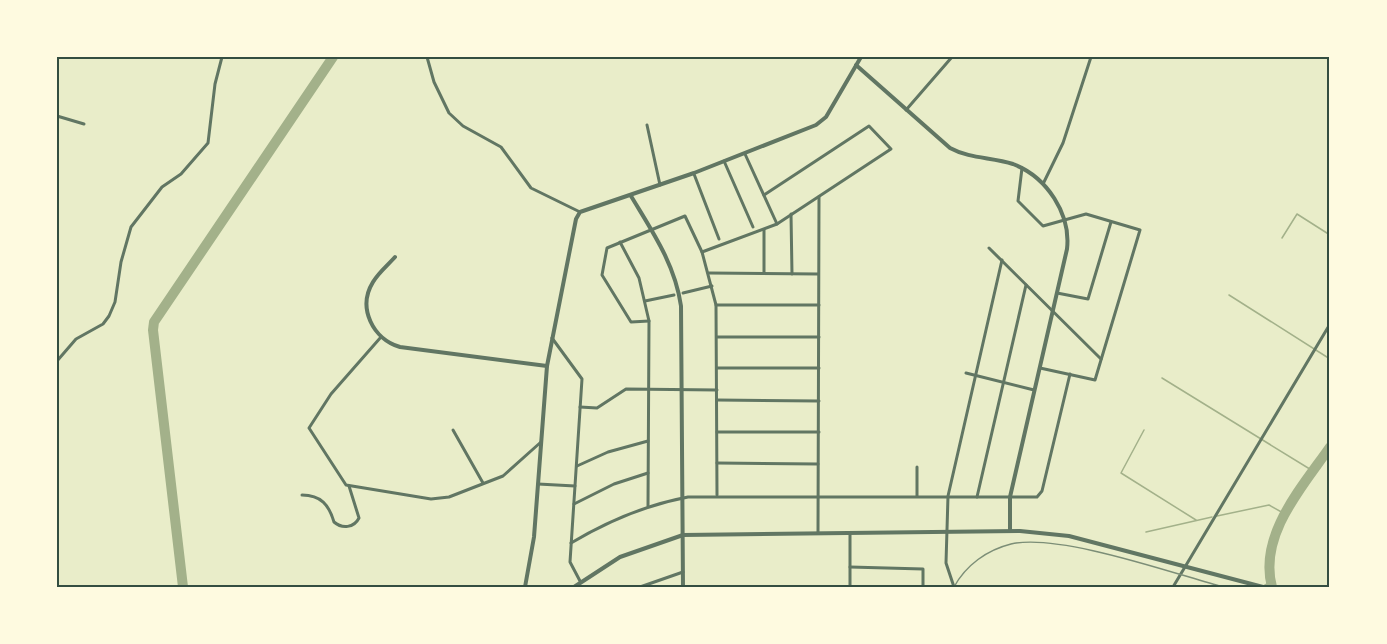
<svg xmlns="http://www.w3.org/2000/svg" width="1387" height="644" font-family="'Roboto Condensed',sans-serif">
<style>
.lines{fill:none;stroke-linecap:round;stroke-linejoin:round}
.stream{stroke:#a3b18a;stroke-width:1.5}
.river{stroke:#a3b18a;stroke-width:10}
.minor{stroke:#617663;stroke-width:3}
.tertiary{stroke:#617663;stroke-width:4}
.tram{stroke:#7c8e77;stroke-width:1.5}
.neatline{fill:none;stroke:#344e41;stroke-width:2}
</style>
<rect width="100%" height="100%" fill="#e9edc9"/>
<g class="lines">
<g class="stream">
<path d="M1282 238 1297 214 1330 235"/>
<path d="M1229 295 1330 359"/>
<path d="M1162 378 1313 471"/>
<path d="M1144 430 1121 473 1196 520"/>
<path d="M1217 516 1269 505 1285 514"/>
<path d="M1146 532 1212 517"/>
<path d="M1262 587 1270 582"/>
</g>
<g class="river">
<path d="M183 587 153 330 154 322 333 57"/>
<path d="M1272 587C1258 535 1303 486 1330 447"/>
</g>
<g class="minor">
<path d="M427 57 434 82 449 113 463 126 501 147 531 188 580 212"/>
<path d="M906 110 952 57"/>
<path d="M57 116 84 124"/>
<path d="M647 125 660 185"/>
<path d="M745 154 777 224"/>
<path d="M724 161 753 227"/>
<path d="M1022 168 1018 201 1043 226 1086 214 1140 230 1095 380 1040 368"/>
<path d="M694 174 719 239"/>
<path d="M1043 184 1063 143 1091 57"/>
<path d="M791 214 792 274"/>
<path d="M764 230V273"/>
<path d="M620 242 639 278 649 321 648 506"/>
<path d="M989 248 1101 359"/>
<path d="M702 252 777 224 891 149 869 126 764 195"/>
<path d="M709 273 818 274"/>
<path d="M683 293 712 286"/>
<path d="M1057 293 1088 299 1111 222"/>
<path d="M645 301 674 295"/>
<path d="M716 305H819"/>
<path d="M649 321 631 322 602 275 607 248 685 216 702 252 716 305 717 495"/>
<path d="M381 337 331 394 309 428 346 485 431 499 449 497 503 476 541 442"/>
<path d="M717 337H819"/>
<path d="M552 338 582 379 570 562 580 581"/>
<path d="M57 361 76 339 103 324 109 316 115 302 121 262 131 227 162 187 181 174 208 143 215 84 222 57"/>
<path d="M717 368H819"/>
<path d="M966 373 1034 390"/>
<path d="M717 400 819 401"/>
<path d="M580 407 597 408 626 389 717 390"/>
<path d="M453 430 483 483"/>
<path d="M717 432H819"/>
<path d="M717 463 818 464"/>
<path d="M577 466 608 452 648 441"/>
<path d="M538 484 575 486"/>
<path d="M302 495C321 495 329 505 334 522 342 529 354 528 359 518L349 486"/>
<path d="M917 496V467"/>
<path d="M977 497 1026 285"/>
<path d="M574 504 614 484 648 473"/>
<path d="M818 533 819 197"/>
<path d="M571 543C608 521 645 505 688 497H1037L1042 491 1070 374"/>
<path d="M850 567 923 569V587"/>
<path d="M640 587 683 572"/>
<path d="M850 587V533"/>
<path d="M954 587 946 563 948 496 1002 260"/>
<path d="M1173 587 1330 324"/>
</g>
<g class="tertiary">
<path d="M856 65 950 148C970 159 992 157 1013 164 1047 177 1071 214 1067 249L1010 497V531"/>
<path d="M631 196C652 231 675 264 681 306L683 587"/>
<path d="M395 257C388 265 379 272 373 282 357 308 373 339 400 347L547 366"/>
<path d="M525 587 534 537 547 366 576 219 580 212 694 173 816 125 826 117 861 57"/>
<path d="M574 587 620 557 683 535 1020 531 1069 536 1263 587"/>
</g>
<path class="tram" d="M954 587C966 565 987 550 1011 544 1059 533 1172 573 1223 587"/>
</g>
<rect width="1387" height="644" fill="none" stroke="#fefae0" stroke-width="117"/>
<rect x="58" y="58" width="1270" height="528" class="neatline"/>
</svg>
